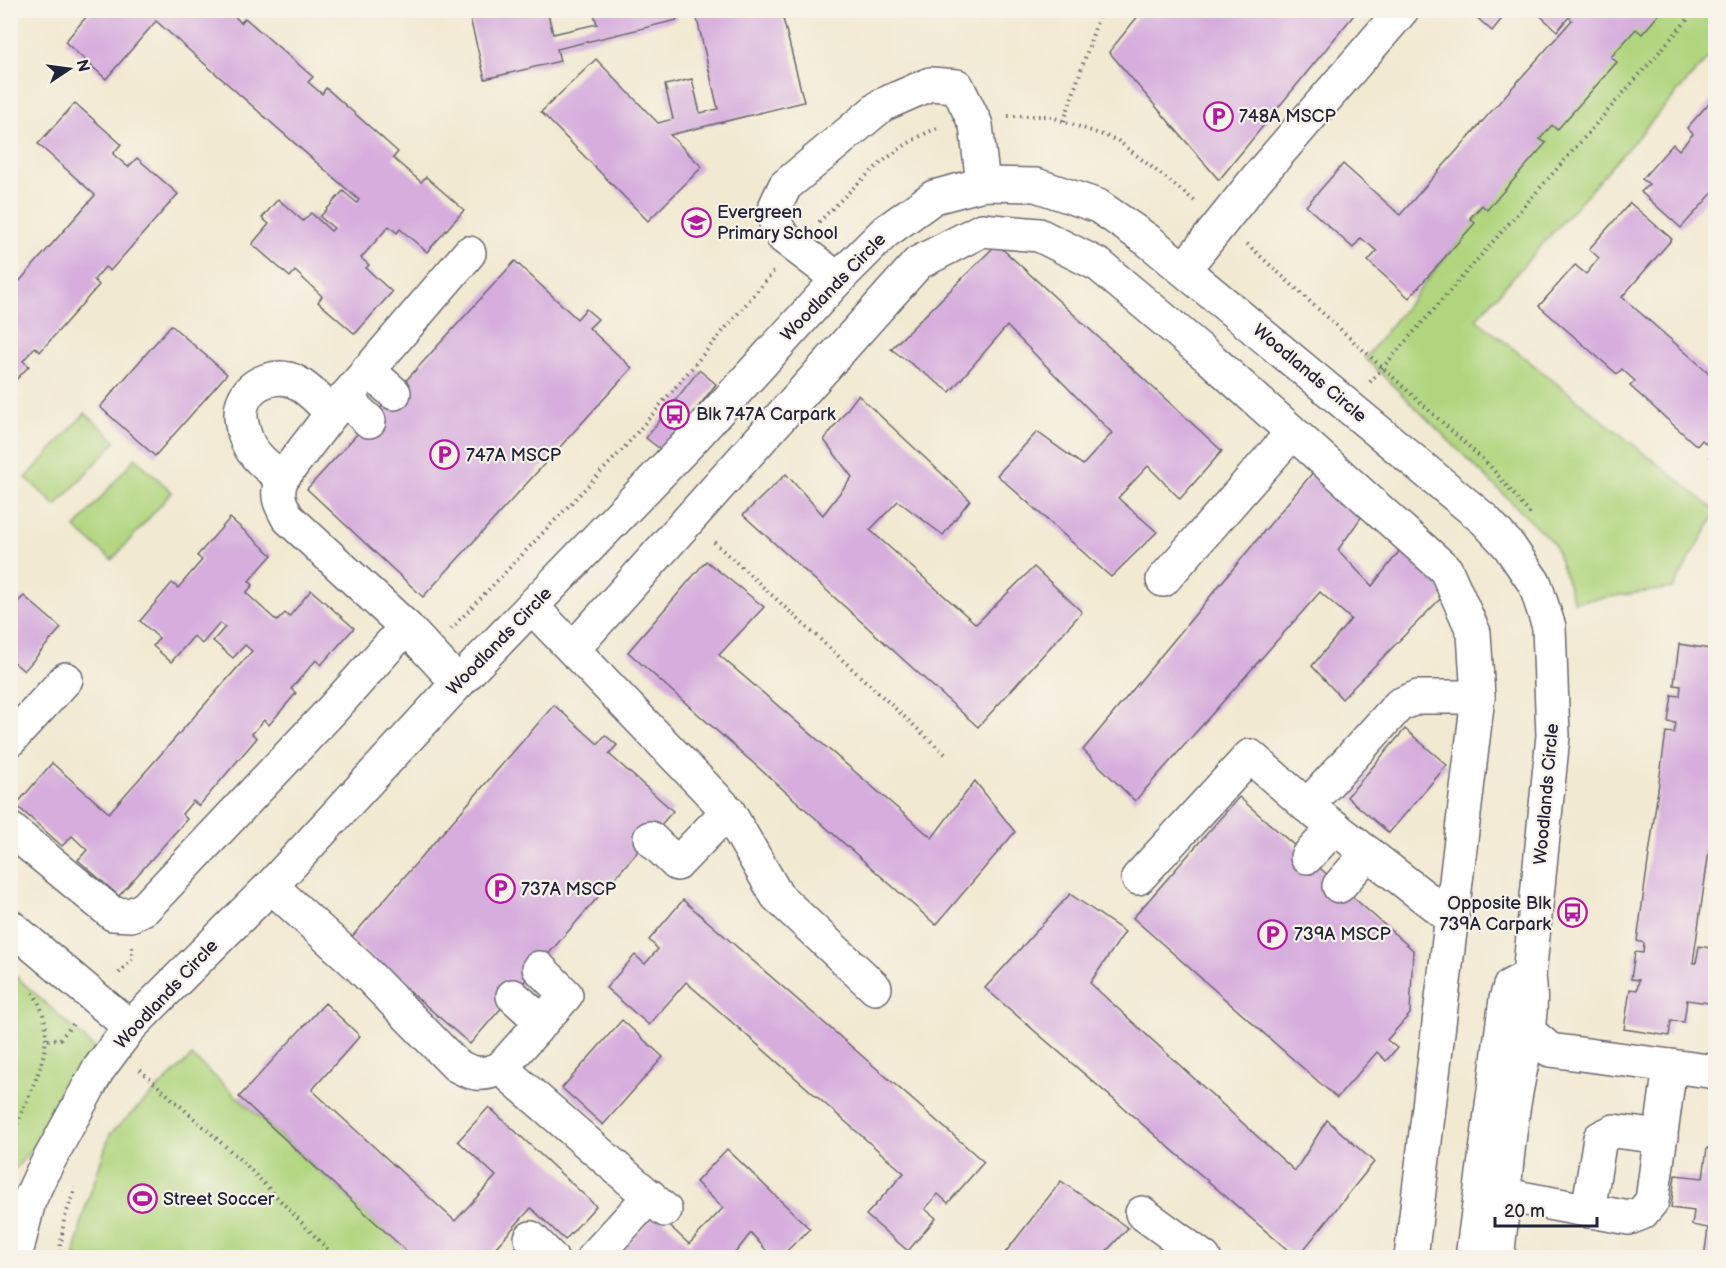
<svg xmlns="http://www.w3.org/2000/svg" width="1726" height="1268" font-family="'Balsamiq Sans',sans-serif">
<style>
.green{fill:#b0d57e;stroke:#697c5c;stroke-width:1.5}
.building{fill:#d6addd}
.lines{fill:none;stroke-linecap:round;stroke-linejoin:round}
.minor-casing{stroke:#6b6870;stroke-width:36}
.path{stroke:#6b6870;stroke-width:4;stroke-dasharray:1.5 4.5;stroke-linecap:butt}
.minor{stroke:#fff;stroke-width:33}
.labels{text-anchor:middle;stroke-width:4.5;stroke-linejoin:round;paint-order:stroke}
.poi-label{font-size:18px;fill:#22223b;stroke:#f7f3e8;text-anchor:start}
.street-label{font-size:18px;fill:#22223b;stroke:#f7f3e8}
</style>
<rect width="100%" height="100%" fill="#f7f3e8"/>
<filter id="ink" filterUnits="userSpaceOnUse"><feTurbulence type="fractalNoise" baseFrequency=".0167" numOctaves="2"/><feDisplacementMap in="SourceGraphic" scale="12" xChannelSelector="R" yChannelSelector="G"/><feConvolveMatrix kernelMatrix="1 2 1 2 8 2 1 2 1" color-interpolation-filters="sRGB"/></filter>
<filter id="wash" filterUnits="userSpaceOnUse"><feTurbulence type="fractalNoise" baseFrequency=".008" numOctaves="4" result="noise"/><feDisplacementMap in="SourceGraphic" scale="24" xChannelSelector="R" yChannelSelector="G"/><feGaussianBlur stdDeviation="1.35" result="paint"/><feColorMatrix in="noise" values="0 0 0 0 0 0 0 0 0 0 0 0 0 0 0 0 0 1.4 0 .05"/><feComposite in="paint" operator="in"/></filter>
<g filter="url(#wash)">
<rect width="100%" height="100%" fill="#f2e9d2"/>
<g class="green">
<path d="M1642 11H1715V50L1476 319 1715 510V515L1673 588 1574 602 1554 544 1365 358Z"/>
<path d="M85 413 116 441 56 506 26 478Z"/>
<path d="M135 458 172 492 112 560 75 528Z"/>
<path d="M10 971 110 1062 13 1171 10 1168Z"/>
<path d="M192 1056 414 1257 74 1258 83 1215 110 1134Z"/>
</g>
<g id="blocks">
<g class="building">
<path d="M92 10H229L241 23 245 18 313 77 308 82 322 94 326 88 398 152 393 158 421 182 426 177 464 210 427 252 400 229 397 233 389 226 361 258 369 265 366 268 392 292 355 334 318 302 322 296 295 271 290 277 252 244 269 224 262 218 278 199 303 221 311 213 331 231 334 228 320 217 343 191 357 203 359 200 156 21 106 79 65 42Z"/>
<path d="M468 10H547L553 34 597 24 593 10H674L677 20 557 49 560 61 485 79Z"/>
<path d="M695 10H781L804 102 670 135 702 167 648 221 541 112 596 59 658 123 673 119 665 85 692 79 700 113 718 109Z"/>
<path d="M1143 10H1358L1219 180 1109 52Z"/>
<path d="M1476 10H1509L1492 31 1473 14Z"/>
<path d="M1534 10H1663L1642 34 1636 29 1611 57 1617 62 1557 130 1552 125 1540 139 1546 143 1487 210 1482 205 1470 218 1475 223 1409 298 1368 261 1377 251 1361 238 1353 248 1306 206 1343 164 1400 215 1572 20 1569 17 1557 31Z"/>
<path d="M1716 95V189L1681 228 1641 192 1649 184 1642 179 1673 144 1679 150 1693 134 1687 128Z"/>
<path d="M75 103 121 144 113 154 128 167 137 158 178 194 110 271 105 267 94 280 99 285 40 352 35 347 23 361 29 366 10 386V292L95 195 38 144Z"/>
<path d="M1630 203 1672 239 1622 297 1716 379V462L1710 457 1715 452 1702 440 1697 446 1630 386 1635 381 1622 369 1617 374 1539 306 1575 265 1586 274 1599 258 1589 249Z"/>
<path d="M997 244 1222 451 1180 499 1148 466 1118 498 1157 532 1111 577 997 475 1037 432 1083 465 1112 433 1007 326 950 392 891 349Z"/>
<path d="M515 261 577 319 586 309 598 319 589 328 632 368 423 597 307 489Z"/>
<path d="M171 325 227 374 155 456 100 407Z"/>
<path d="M699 370 716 384 664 452 646 438Z"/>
<path d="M858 395 970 500 943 535 898 501 870 530 976 624 1034 567 1082 612 978 727 743 515 786 474 823 515 852 477 824 440Z"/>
<path d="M1314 471 1367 509 1338 550 1372 586 1405 544 1445 594 1342 699 1312 666 1351 619 1320 592 1135 801 1083 750Z"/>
<path d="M230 518 272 555 249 581 253 585 246 593 277 621 285 613 289 617 311 590 354 628 321 665 316 660 291 689 296 693 269 725 264 720 252 734 257 738 199 806 193 801 182 814 187 819 119 896 78 860 87 850 72 836 62 846 16 805 52 763 109 813 252 651 245 645 233 658 213 641 225 627 220 623 202 644 194 636 171 662 153 646 159 638 140 621 172 583 178 588 202 560 197 556Z"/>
<path d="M706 561 764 607 719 655 932 838 975 781 1015 832 936 925 628 652Z"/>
<path d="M10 594 19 601 24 596 61 628 24 671 10 659Z"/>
<path d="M1679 644 1716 650V802L1693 963H1696L1699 946 1716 949V1004L1687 1000 1684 1022 1671 1021 1669 1036 1624 1029 1630 989 1637 990 1639 980 1631 979 1635 952 1643 953 1644 943 1637 941 1666 732 1674 733 1676 723 1668 722 1672 695 1680 696 1681 686 1674 685Z"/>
<path d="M554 705 598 744 605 735 617 745 609 754 673 811 470 1044 350 939Z"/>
<path d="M1405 729 1447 765 1389 833 1347 797Z"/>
<path d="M1239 797 1413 950 1410 1014 1387 1040 1397 1048 1386 1061 1377 1052 1337 1098 1133 918Z"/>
<path d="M1070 894 1125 932 1090 983 1295 1171 1327 1120 1374 1162 1297 1258 985 988Z"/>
<path d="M683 900 984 1162 948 1203 938 1194 925 1209 936 1218 908 1251 866 1215 904 1173 686 982 649 1025 606 988 635 955 645 964 658 949 649 940Z"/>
<path d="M325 1003 360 1036 312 1090 455 1221 496 1176 458 1141 489 1107 596 1206 565 1240 531 1208 486 1258H414L239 1097Z"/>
<path d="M622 1020 663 1057 603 1125 562 1088Z"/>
<path d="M1707 1148 1716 1149V1258H1704L1708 1228 1692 1225 1694 1211 1671 1208 1675 1175 1703 1178Z"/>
<path d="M727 1149 810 1229 779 1258H773L751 1233 731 1258 617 1256 657 1214 689 1244 723 1208 696 1182Z"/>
<path d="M1061 1181 1128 1228 1100 1258H1001Z"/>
</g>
</g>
</g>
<g filter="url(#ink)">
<use href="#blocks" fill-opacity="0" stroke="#6b6870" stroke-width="1.5"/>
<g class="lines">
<defs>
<g id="minor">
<path d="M1185 268 1257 178 1402 10"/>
<path d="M838 279 783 237 776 225V205L785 186 882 105 930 84 957 86 976 125 983 184"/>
<path d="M368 370 394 393"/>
<path d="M344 398 369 421"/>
<path d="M282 478C269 468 253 456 247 441 242 429 238 412 244 400 252 381 279 373 296 382 310 390 321 402 332 413"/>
<path d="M1163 580 1292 433"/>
<path d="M532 607 728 811 777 896 875 988"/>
<path d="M574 648 918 263 982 230 1039 235 1099 265 1212 360 1446 570 1474 633 1478 697 1411 1258"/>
<path d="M458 683 406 627 288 518C280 504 275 495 282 478L332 413 469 253"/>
<path d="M10 740 66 679"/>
<path d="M1307 806 1399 705 1418 697H1478"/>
<path d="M10 829 113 914 131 915 145 908 330 712 406 627"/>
<path d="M650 838 677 864 728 811"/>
<path d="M1307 857 1335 827"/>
<path d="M1138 878 1250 756 1307 806 1450 917"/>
<path d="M271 886 359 966 456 1065C473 1075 483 1076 501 1068L566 995 539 968"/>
<path d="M1339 886 1368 853"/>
<path d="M10 926 130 1027"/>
<path d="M513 996 542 1022"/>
<path d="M1511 1027 1529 1032 1550 1050 1716 1072"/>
<path d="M501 1068 665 1210"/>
<path d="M1505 1195 1629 1218 1642 1213 1652 1201 1670 1066"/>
<path d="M1588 1211 1600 1138 1614 1131 1661 1137"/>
<path d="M1142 1213 1204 1258"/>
<path d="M531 1238 551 1258"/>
<path d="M15 1258 29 1201 42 1173 98 1070 130 1027 271 886 458 683 690 442 838 279 885 232 934 197 983 184 1036 185 1098 206 1149 241 1485 520 1509 546 1535 584 1549 627 1553 736 1529 976C1535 1017 1522 1057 1515 1098 1506 1150 1504 1205 1497 1258"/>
<path d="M593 1258 650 1196"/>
<path d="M1472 1258 1506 999 1510 986 1529 976"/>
</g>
</defs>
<use href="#minor" class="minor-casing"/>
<g class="path">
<path d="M10 21 19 10"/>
<path d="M1008 116H1049L1117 140 1195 201"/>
<path d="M1064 121 1101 10"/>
<path d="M819 222C855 186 892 146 940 127"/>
<path d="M1247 244 1490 466 1530 514"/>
<path d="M1370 382 1696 10"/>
<path d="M714 542 946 755"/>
<path d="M451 629 623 449 774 271"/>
<path d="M119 973 133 958 132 947"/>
<path d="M48 1040 60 1039 74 1023"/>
<path d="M140 1070 245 1164 336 1258"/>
<path d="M10 1147C22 1095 68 1045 33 993"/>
<path d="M59 1258 64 1220 75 1188"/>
</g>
<use href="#minor" class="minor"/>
</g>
</g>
<defs>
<symbol id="parking-ring" viewBox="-11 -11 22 22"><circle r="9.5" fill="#f7f3e8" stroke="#b5179e" stroke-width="1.5"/><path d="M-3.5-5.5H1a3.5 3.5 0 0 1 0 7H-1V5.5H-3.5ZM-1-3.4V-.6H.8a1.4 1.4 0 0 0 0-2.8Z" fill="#b5179e"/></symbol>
<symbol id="school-ring" viewBox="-11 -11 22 22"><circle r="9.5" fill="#f7f3e8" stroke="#b5179e" stroke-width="1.5"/><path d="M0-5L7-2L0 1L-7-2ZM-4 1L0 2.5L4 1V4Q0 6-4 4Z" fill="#b5179e"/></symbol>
<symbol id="bus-ring" viewBox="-11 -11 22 22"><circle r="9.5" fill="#f7f3e8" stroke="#b5179e" stroke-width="1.5"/><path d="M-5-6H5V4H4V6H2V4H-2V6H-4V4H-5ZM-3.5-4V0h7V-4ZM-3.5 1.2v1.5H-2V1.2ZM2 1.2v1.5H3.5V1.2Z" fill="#b5179e"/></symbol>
<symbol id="stadium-ring" viewBox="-11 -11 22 22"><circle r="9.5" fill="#f7f3e8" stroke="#b5179e" stroke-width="1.5"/><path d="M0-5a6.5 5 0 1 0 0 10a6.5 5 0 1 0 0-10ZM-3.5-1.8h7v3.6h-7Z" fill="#b5179e"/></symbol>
</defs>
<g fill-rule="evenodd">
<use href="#parking-ring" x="1202" y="100" width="33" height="33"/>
<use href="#school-ring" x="680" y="206" width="33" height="33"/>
<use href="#bus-ring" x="658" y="398" width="33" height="33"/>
<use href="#parking-ring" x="428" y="438" width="33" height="33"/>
<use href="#parking-ring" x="484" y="872" width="33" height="33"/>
<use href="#bus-ring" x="1556" y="896" width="33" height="33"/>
<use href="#parking-ring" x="1256" y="918" width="33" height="33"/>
<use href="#stadium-ring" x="126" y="1182" width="33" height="33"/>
</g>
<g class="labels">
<g class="poi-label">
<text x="1239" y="122">748A MSCP</text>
<text x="717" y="218">Evergreen<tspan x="717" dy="21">Primary School</tspan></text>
<text x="696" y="420">Blk 747A Carpark</text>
<text x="466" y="461">747A MSCP</text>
<text x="521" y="895">737A MSCP</text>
<text x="1551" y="909" text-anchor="end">Opposite Blk<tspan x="1551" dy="21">739A Carpark</tspan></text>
<text x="1294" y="940">739A MSCP</text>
<text x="163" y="1205">Street Soccer</text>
</g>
<g class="street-label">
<text transform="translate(833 287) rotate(-46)" y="6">Woodlands Circle</text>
<text transform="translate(1310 373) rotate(40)" y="6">Woodlands Circle</text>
<text transform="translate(499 641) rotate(-46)" y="6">Woodlands Circle</text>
<text transform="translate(1546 794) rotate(-85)" y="6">Woodlands Circle</text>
<text transform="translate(166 994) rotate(-47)" y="6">Woodlands Circle</text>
</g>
</g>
<rect width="1726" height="1268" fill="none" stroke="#f7f3e8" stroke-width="36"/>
<g transform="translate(69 69) rotate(77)" stroke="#f7f3e8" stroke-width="4.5" paint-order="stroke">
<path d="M0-4.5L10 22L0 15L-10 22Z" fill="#22223b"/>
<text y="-9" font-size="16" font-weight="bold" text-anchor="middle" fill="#22223b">N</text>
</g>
<path d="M1495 1217v9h102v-9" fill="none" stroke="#22223b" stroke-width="3"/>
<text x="1504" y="1217" font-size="18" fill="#22223b" stroke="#f7f3e8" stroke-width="4.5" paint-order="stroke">20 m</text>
</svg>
